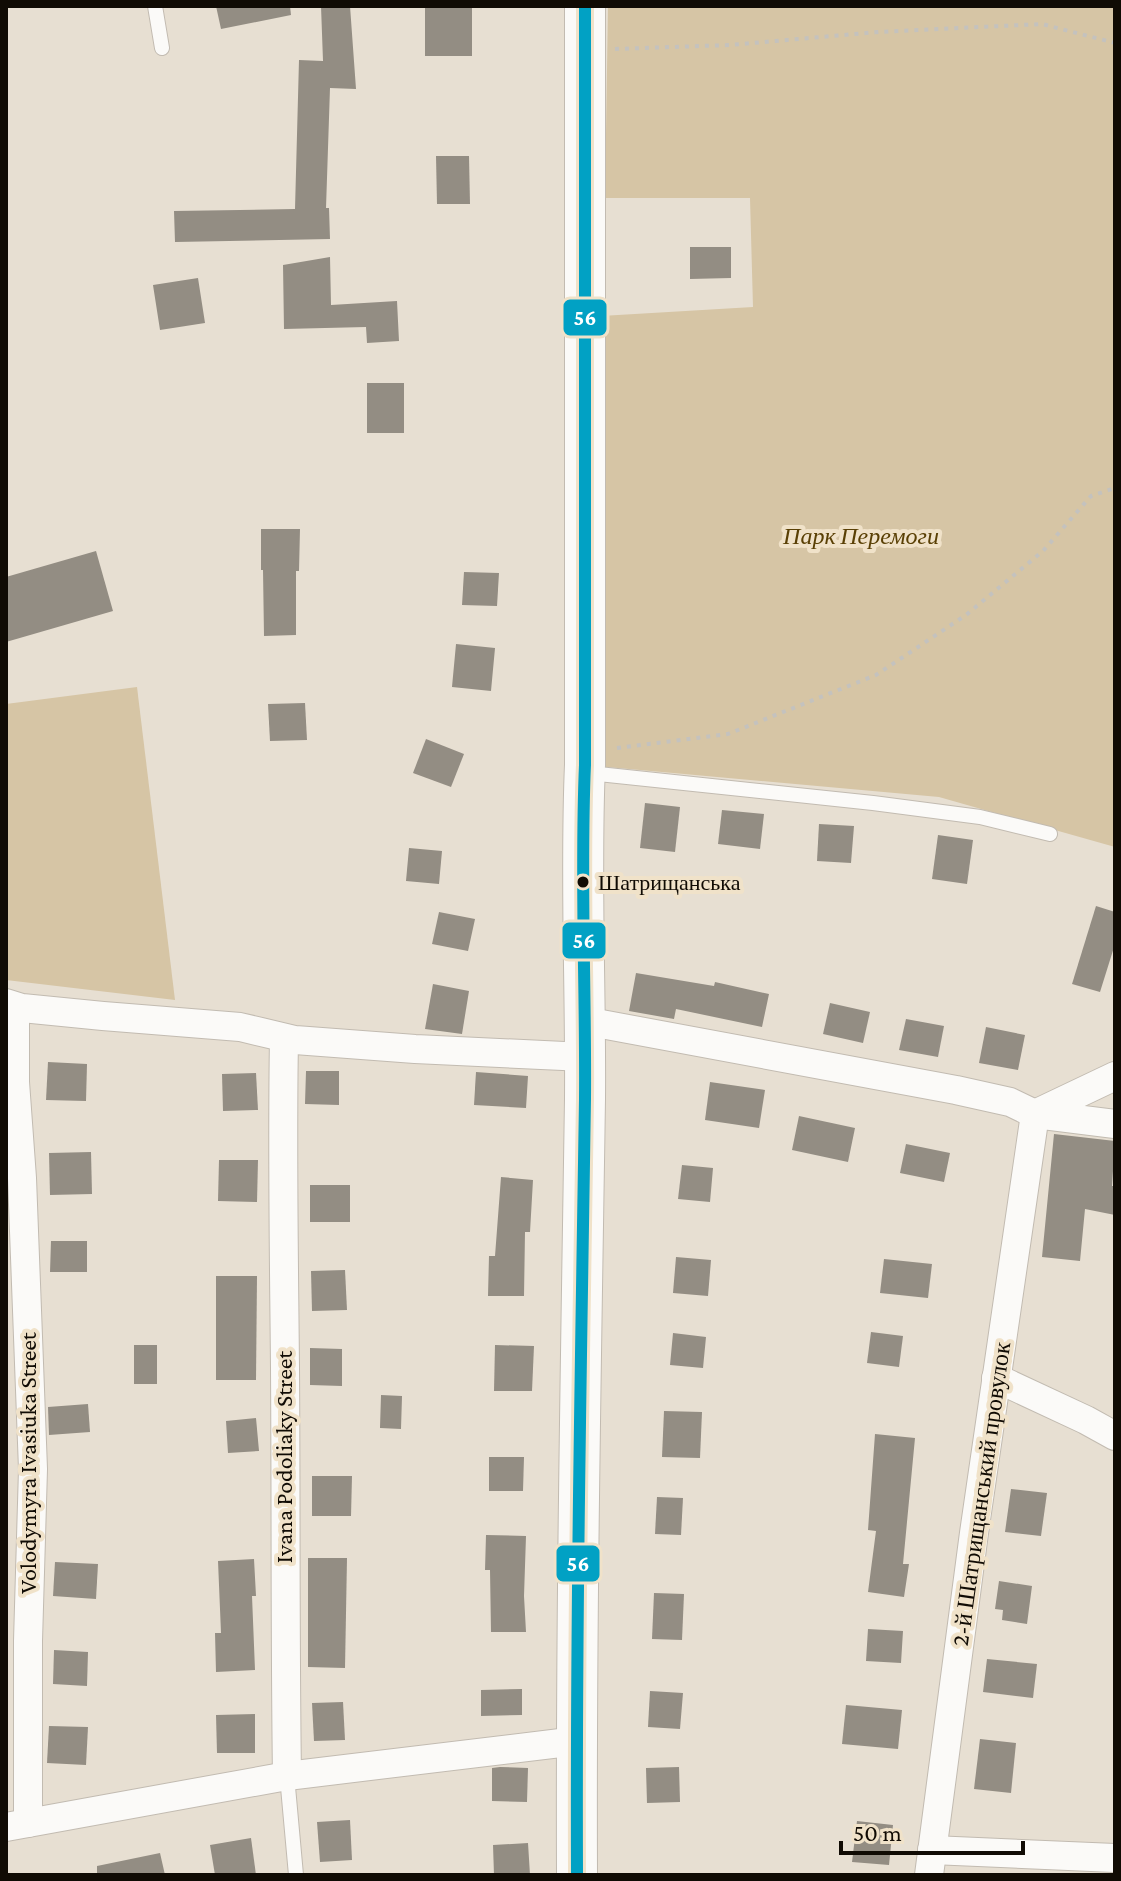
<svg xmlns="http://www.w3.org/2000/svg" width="1121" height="1881" font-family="'Crimson Pro',serif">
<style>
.green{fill:#d6c5a5}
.building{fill:#938d83}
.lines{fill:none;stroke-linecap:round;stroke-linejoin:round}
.lane-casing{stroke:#c2bbb1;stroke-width:16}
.street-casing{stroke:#c2bbb1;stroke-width:30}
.secondary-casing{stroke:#c2bbb1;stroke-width:42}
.path{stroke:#c4c2be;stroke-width:4;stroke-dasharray:4 6;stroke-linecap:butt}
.lane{stroke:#fbfaf8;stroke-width:14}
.street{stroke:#fbfaf8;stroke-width:28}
.secondary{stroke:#fbfaf8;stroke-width:40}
.bus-1-casing{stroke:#f0e2c9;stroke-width:18}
.bus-1{stroke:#01a1c4;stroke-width:12}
.bus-dot{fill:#100b04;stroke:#f0e2c9;stroke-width:3}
.labels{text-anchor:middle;stroke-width:8;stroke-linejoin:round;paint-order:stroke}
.bus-label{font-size:22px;fill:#100b04;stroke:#f0e2c9;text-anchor:start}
.park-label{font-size:24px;font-style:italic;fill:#5a4005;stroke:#f0e2c9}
.street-label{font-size:24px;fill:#100b04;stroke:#f0e2c9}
.line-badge{stroke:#f0e2c9;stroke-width:3}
.badge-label{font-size:22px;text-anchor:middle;font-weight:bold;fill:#fff}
</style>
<rect width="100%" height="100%" fill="#e7dfd2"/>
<g class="green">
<path d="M608 6H1115V847L939 797 596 766 601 316 753 307 750 198H605Z"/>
<path d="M137 687 175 1000 6 980V704Z"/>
</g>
<g class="building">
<path d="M216 6H290L291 15 221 29Z"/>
<path d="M321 6H350L356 89 330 88 326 208H329L330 239 175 242 174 211 295 209 299 60 323 61Z"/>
<path d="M425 6 472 7V56H425Z"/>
<path d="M436 156H469L470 204H437Z"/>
<path d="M690 247H731V278L690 279Z"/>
<path d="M330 257 331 305 397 301 399 341 367 343 366 327 284 329 283 265Z"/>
<path d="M198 278 205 323 160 330 153 285Z"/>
<rect x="367" y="383" width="37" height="50"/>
<path d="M261 529H300L299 571H296V635L264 636 263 570H261Z"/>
<path d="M96 551 113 611 6 642V577Z"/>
<path d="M464 572 499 573 497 606 462 605Z"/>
<path d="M456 644 495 648 491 691 452 687Z"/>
<path d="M305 703 307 740 270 741 268 704Z"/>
<path d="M426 739 464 754 451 787 413 773Z"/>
<path d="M645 803 680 807 675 852 640 848Z"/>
<path d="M722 810 764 814 760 849 718 844Z"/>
<path d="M819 824 854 826 851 863 817 861Z"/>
<path d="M938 835 973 840 967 884 932 879Z"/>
<path d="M409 848 442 851 439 884 406 881Z"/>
<path d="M1096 906 1115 912V944L1100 992 1072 984Z"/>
<path d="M439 912 475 919 468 951 432 944Z"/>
<path d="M636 973 714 986 715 982 769 994 762 1027 676 1009 674 1019 629 1011Z"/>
<path d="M433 984 469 991 462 1034 425 1029Z"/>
<path d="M830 1003 870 1012 863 1043 823 1034Z"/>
<path d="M906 1019 944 1026 938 1057 899 1050Z"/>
<path d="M986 1027 1025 1035 1018 1070 979 1063Z"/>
<path d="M48 1062 87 1064 86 1101 46 1100Z"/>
<path d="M306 1071H339V1105L305 1104Z"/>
<path d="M476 1072 528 1076 526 1108 474 1105Z"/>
<path d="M256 1073 258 1110 223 1111 222 1074Z"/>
<path d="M710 1082 765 1090 759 1128 705 1120Z"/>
<path d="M799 1116 855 1128 848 1162 792 1150Z"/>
<path d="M1054 1134 1115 1141 1112 1186H1115V1215L1085 1209 1080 1261 1042 1257Z"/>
<path d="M906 1144 950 1153 944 1182 900 1173Z"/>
<path d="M91 1152 92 1194 50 1195 49 1153Z"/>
<path d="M219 1160H258L257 1202 218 1201Z"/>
<path d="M682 1165 713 1168 710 1202 678 1199Z"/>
<path d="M501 1177 533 1180 530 1232H525L524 1296H488L489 1256H495Z"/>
<rect x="310" y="1185" width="40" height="37"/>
<path d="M51 1241H87V1272H50Z"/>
<path d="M676 1257 711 1260 708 1296 673 1293Z"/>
<path d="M884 1259 932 1264 928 1298 880 1293Z"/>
<path d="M345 1270 347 1310 312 1311 311 1271Z"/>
<path d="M216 1276H257L256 1380H216Z"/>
<path d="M871 1332 903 1336 899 1367 867 1363Z"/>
<path d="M673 1333 706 1337 703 1368 670 1365Z"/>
<rect x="134" y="1345" width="23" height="39"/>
<path d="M495 1345 534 1346 532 1391H494Z"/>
<path d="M310 1348 342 1349V1386L310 1385Z"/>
<path d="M381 1395 402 1396 401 1429 380 1428Z"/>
<path d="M88 1404 90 1432 49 1435 48 1407Z"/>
<path d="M664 1411 702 1412 700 1458 662 1457Z"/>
<path d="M256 1418 259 1451 228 1453 226 1421Z"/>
<path d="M875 1434 915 1438 903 1564H909L904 1597 868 1592 876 1531 868 1530Z"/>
<path d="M489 1457H524L523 1491H489Z"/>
<path d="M312 1476H352L351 1516H312Z"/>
<path d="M1011 1489 1047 1493 1041 1536 1005 1532Z"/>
<path d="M657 1497 683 1498 681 1535 655 1534Z"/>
<path d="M486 1535 526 1536 524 1596 526 1632H491L490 1570H485Z"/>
<path d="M308 1558H347L345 1668 308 1667Z"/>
<path d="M254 1559 256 1596H252L255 1670 216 1672 215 1633H221L218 1561Z"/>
<path d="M55 1562 98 1564 96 1599 53 1596Z"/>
<path d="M999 1581 1032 1586 1027 1624 1002 1620 1003 1610 995 1609Z"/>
<path d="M654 1593 684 1594 682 1640 652 1639Z"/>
<path d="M868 1629 903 1631 901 1663 866 1661Z"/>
<path d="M54 1650 88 1652 87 1686 53 1684Z"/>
<path d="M987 1659 1037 1664 1033 1698 983 1692Z"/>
<path d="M522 1689V1715L481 1716V1690Z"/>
<path d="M650 1691 683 1693 680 1729 648 1727Z"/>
<path d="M343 1702 345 1740 314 1741 312 1703Z"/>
<path d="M846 1705 902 1710 898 1749 842 1744Z"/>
<path d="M255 1714V1753H217L216 1715Z"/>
<path d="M49 1726 88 1727 86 1765 47 1763Z"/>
<path d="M980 1739 1016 1743 1011 1793 974 1789Z"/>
<path d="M500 1767 528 1768 527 1802 492 1801V1768Z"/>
<path d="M679 1767 680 1802 647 1803 646 1768Z"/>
<path d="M350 1820 352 1860 320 1862 317 1822Z"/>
<path d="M857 1821 893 1825 889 1865 852 1862Z"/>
<path d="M251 1838 256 1875H215L210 1845Z"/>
<path d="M528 1843 530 1875H494L493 1845Z"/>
<path d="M160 1853 165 1875H97V1866Z"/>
</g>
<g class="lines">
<defs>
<g id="lane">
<path d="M155 6 162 48"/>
<path d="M589 773 873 803 980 817 1050 834"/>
<path d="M287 1776 296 1875"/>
</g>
<g id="street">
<path d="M6 1003 22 1008 103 1016 240 1027 295 1040 415 1049 585 1057"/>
<path d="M15 1007V1082L22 1178 33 1469 28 1641V1823"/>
<path d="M585 1021 956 1090 1010 1102 1035 1114 1115 1124"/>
<path d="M284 1039C282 1149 284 1258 285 1368 286 1504 285 1640 287 1776"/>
<path d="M996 1378 1086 1420 1115 1436"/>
<path d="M6 1827 287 1776 577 1741"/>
<path d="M932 1850 1115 1858"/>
<path d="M929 1875 974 1533 1035 1114 1115 1076"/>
</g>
<path id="secondary" d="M577 1875C576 1616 581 1358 585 1099 586 988 580 877 585 765V6"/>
</defs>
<use href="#lane" class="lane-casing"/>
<use href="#street" class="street-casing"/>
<use href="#secondary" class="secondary-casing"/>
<g class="path">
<path d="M615 49 730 45 878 32 1042 24 1115 43"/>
<path d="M617 748 728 734 876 675 966 615 1043 551 1091 496 1115 488"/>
</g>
<use href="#lane" class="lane"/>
<use href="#street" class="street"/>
<use href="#secondary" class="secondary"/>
<defs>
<path id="bus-1" d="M577 1875C576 1616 581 1358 585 1099 586 988 580 877 585 765V6"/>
</defs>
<use href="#bus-1" class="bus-1-casing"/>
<use href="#bus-1" class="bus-1"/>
</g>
<circle class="bus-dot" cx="583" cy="882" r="7"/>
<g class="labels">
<g class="bus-label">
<text x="598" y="890">Шатрищанська</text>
</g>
<g class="park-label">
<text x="861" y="544">Парк Перемоги</text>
</g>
<g class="street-label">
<text transform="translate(284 1457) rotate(-90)" y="8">Ivana Podoliaky Street</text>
<text transform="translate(28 1463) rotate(-90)" y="8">Volodymyra Ivasiuka Street</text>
<text transform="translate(981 1494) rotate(-82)" y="8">2-й Шатрищанський провулок</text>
</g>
</g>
<g class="line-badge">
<rect x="562" y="298" width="46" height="39" rx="8" fill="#01a1c4"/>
<rect x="561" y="921" width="46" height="39" rx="8" fill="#01a1c4"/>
<rect x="555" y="1544" width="46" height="39" rx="8" fill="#01a1c4"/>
</g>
<g class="badge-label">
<text x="585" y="325">56</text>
<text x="584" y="948">56</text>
<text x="578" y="1571">56</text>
</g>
<rect width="1121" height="1881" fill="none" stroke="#100b04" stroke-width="16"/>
<path d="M841 1841v12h182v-12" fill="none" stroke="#100b04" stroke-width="4"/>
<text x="853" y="1841" font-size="24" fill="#100b04" stroke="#f0e2c9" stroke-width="6" paint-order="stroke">50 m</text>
</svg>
